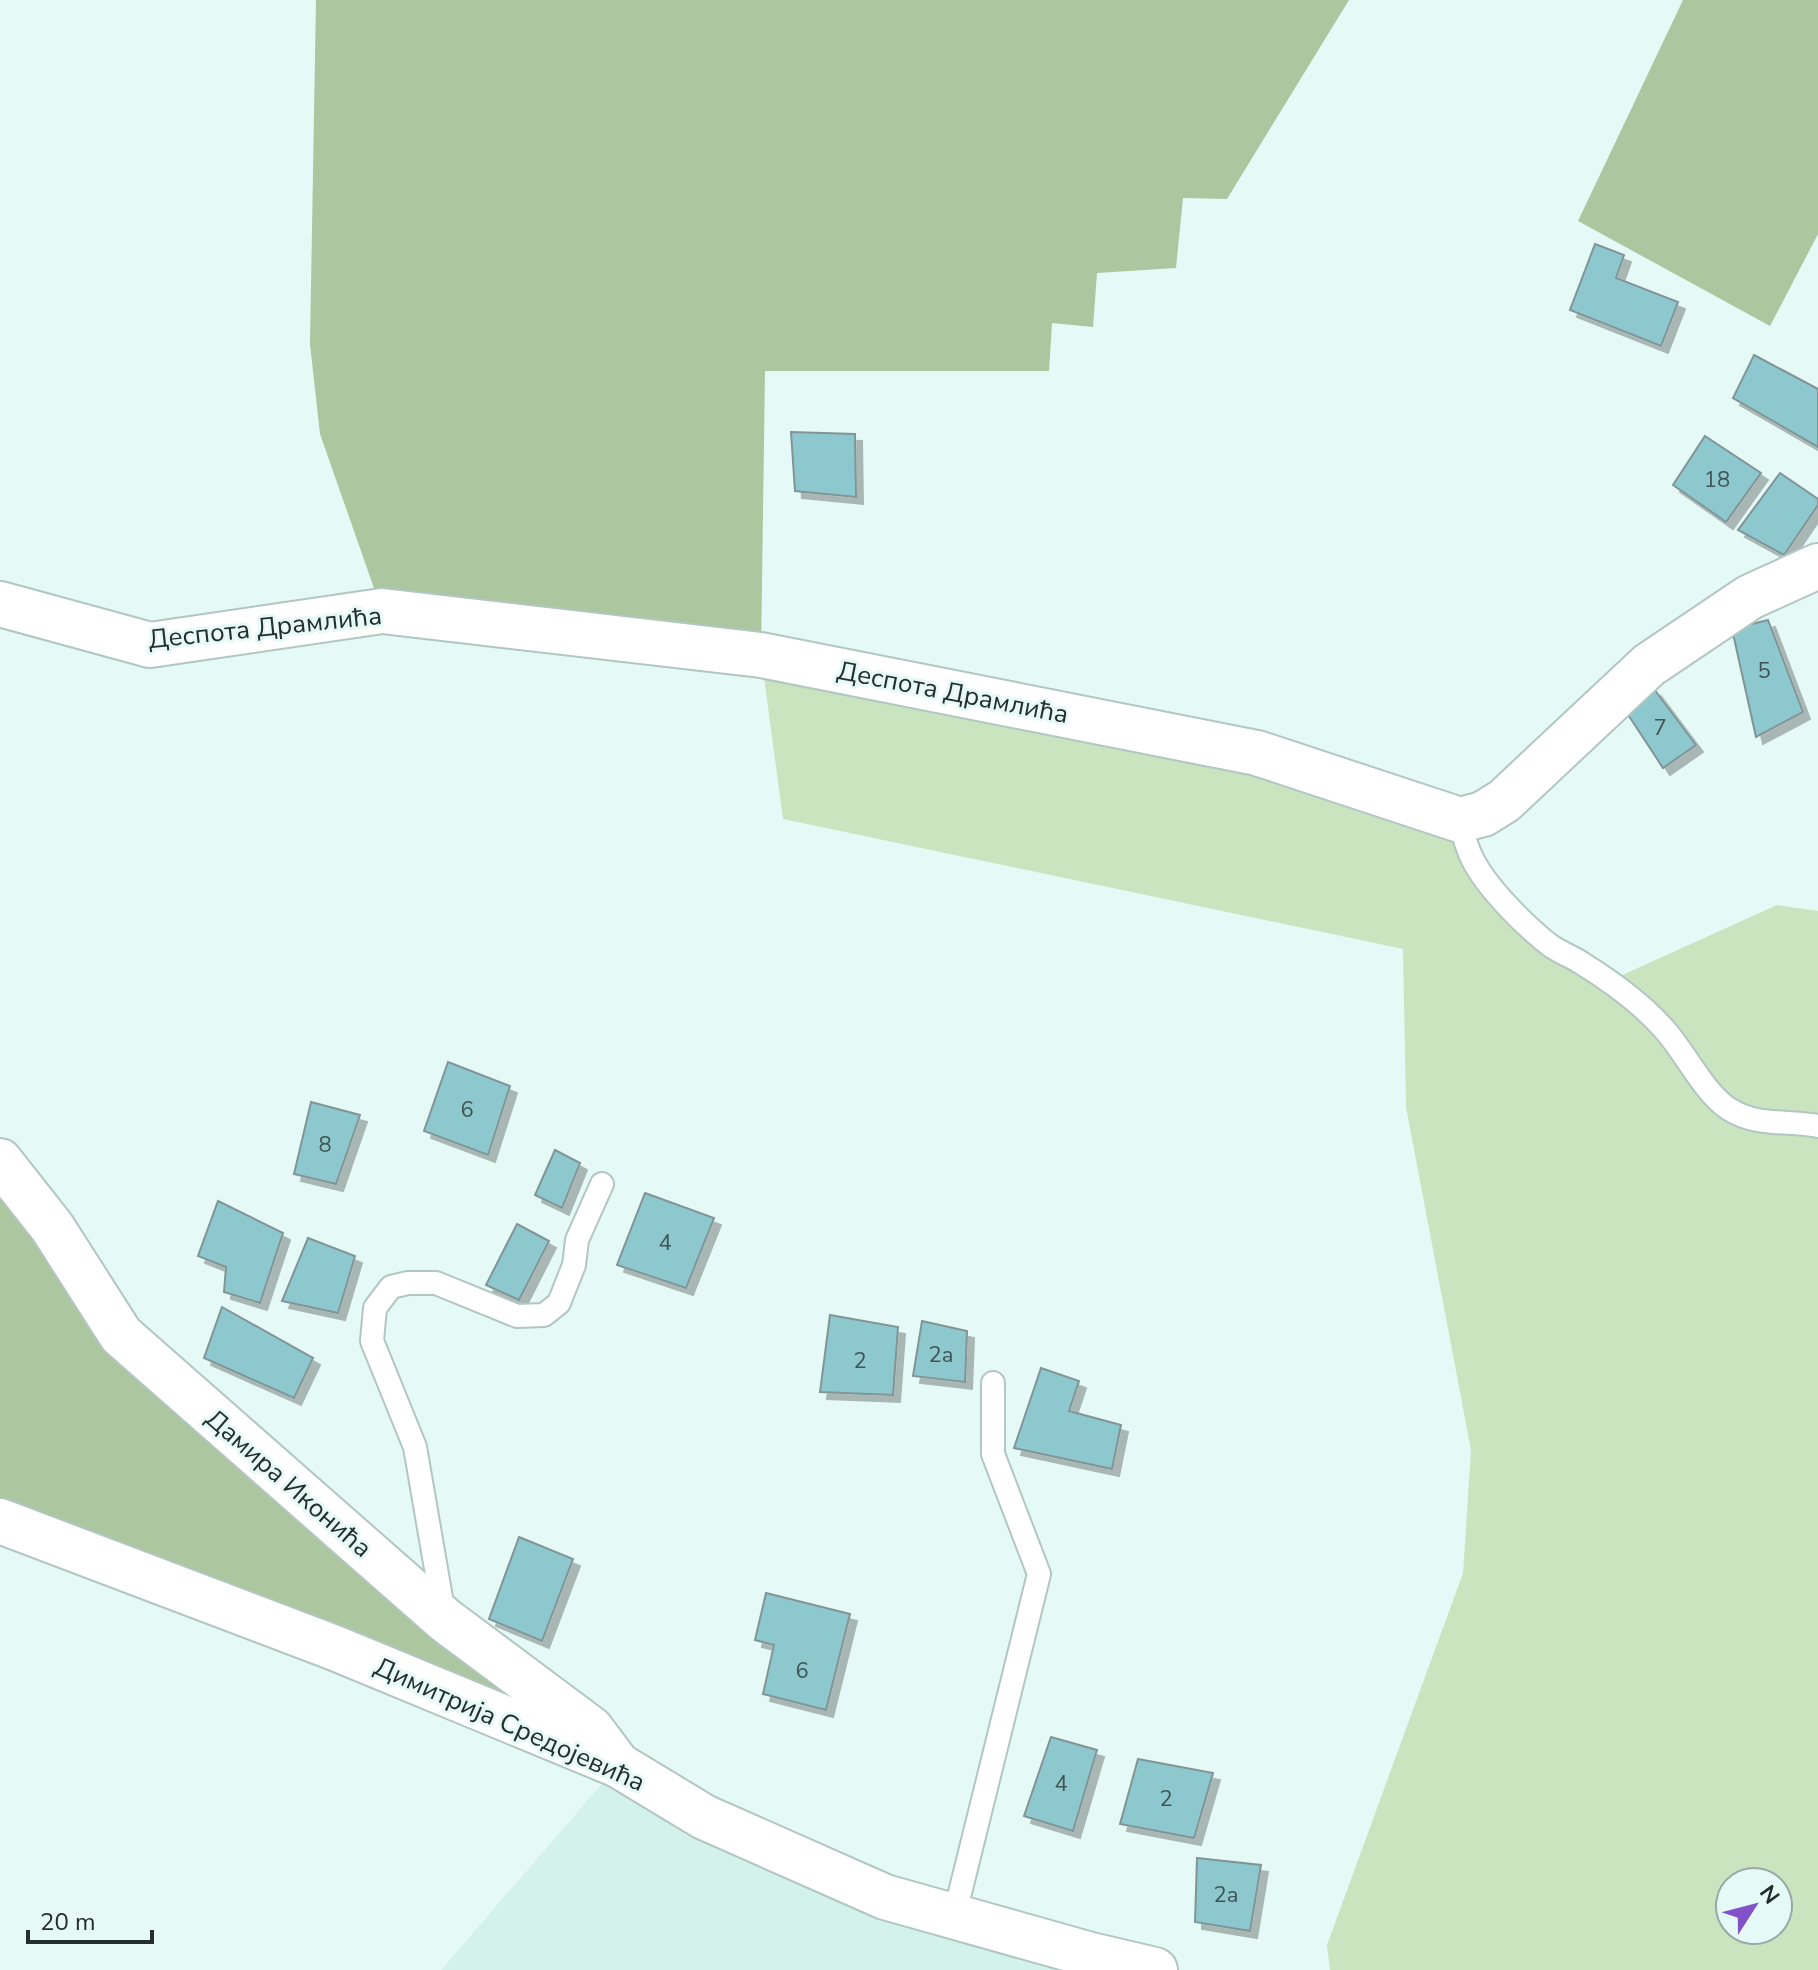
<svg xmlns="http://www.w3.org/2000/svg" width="1818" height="1970" font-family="'Nunito Sans',sans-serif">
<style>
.built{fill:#d3f2ec}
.green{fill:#cbe4c0;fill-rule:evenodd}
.forest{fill:#acc6a0}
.building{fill:#8ec8cf;stroke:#819597;stroke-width:2;filter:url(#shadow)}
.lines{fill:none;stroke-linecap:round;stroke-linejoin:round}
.service-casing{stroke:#b2c6c2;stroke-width:26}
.minor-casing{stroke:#b2c6c2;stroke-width:48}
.tertiary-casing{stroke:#b2c6c2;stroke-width:48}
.service{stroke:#fff;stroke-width:22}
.minor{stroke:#fff;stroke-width:44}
.tertiary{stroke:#fff;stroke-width:44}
.labels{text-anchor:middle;stroke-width:6;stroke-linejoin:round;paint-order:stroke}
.number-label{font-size:22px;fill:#405455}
.street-label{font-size:26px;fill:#262e2c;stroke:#e5faf6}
</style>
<defs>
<filter id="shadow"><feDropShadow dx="7" dy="7" stdDeviation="0" flood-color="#0004"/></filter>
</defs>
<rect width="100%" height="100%" fill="#e5faf6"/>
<path class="built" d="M618 1765 705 1817 1155 1970H441Z"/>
<path class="green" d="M761 655 1460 820 1490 885 1609 981 1777 905 1818 911V1970H1330L1327 1945 1463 1573 1471 1450 1406 1107 1403 949 783 819ZM1730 1882H1778V1930H1730Z"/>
<g class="forest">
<path d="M316 0H1349L1227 199 1183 198 1176 268 1097 273 1093 327 1052 323 1049 371H765L761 655 382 611 320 434 310 344Z"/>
<path d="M1683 0H1818V234L1770 326 1578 221Z"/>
<path d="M0 1161 121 1335 591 1729 0 1528Z"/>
</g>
<g class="building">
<path d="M1595 244 1624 255 1616 278 1678 302 1661 346 1570 310Z"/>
<path d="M1754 355 1818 389V447L1733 398Z"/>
<path d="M791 432 855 434 856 497 795 491Z"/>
<path d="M1705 436 1761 473 1726 522 1673 485Z"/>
<path d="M1780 473 1818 499V505L1784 555 1738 530Z"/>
<path d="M1768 620 1803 712 1756 737 1732 629Z"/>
<path d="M1654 689 1696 745 1663 768 1625 710Z"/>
<path d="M448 1062 510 1086 488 1155 424 1131Z"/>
<path d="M311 1102 360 1115 336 1184 294 1174Z"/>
<path d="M555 1150 580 1163 562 1208 535 1195Z"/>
<path d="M645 1193 714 1218 686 1288 617 1265Z"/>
<path d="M218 1201 283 1233 260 1303 224 1292 226 1267 198 1256Z"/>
<path d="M517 1224 549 1241 519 1300 486 1285Z"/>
<path d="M308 1238 355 1256 338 1313 282 1301Z"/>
<path d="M222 1307 313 1358 294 1398 204 1358Z"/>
<path d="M830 1315 898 1327 893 1395 820 1392Z"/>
<path d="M922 1321 967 1331 965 1382 913 1376Z"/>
<path d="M1041 1368 1079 1381 1069 1411 1121 1425 1112 1469 1014 1448Z"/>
<path d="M519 1537 573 1559 542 1641 489 1619Z"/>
<path d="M766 1593 850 1614 826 1710 763 1694 774 1645 755 1640Z"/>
<path d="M1051 1737 1097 1750 1073 1831 1024 1816Z"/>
<path d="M1138 1759 1213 1773 1194 1838 1120 1824Z"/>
<path d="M1197 1858 1261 1865 1250 1931 1195 1922Z"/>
</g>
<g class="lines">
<defs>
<g id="service">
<path d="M1460 820C1463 834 1466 847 1473 860 1487 888 1526 927 1551 946 1561 953 1573 957 1583 964 1612 982 1641 1003 1664 1029 1685 1052 1704 1093 1729 1109 1757 1127 1788 1120 1818 1126"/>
<path d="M444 1615 415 1447 372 1341 375 1308 391 1287 408 1283H436L517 1316 544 1315 559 1303 574 1265 577 1240 602 1184"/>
<path d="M954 1917 1039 1574 993 1454V1383"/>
</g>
<g id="minor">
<path d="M0 604 150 645 382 611 761 655 1257 753 1460 820 1483 814 1504 801 1649 665 1750 597 1818 566"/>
<path d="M0 1161 52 1227 121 1335 445 1620 591 1729 618 1765"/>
</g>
<path id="tertiary" d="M0 1521 335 1648 618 1765 704 1817 885 1897 1091 1955 1155 1970"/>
</defs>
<use href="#service" class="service-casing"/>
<use href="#minor" class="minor-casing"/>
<use href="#tertiary" class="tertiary-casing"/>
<use href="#service" class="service"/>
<use href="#minor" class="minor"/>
<use href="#tertiary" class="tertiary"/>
</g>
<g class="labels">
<g class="number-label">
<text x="1717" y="487">18</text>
<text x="1764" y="678">5</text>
<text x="1660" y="735">7</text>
<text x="467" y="1117">6</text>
<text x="325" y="1152">8</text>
<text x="665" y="1250">4</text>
<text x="941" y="1362">2a</text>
<text x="860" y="1368">2</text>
<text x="802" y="1678">6</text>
<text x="1061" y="1791">4</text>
<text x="1166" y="1806">2</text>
<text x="1226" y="1902">2a</text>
</g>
<g class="street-label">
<text transform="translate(265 627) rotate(-6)" y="9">Деспота Драмлића</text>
<text transform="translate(953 692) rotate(11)" y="9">Деспота Драмлића</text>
<text transform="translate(289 1483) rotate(41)" y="9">Дамира Иконића</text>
<text transform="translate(510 1724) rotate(24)" y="9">Димитрија Средојевића</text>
</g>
</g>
<g transform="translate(1754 1906) rotate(54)"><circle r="38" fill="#e5faf6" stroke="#99a8a5" stroke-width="2"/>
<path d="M0-6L14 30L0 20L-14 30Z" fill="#8351ca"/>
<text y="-12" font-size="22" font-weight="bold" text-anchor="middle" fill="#262e2c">N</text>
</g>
<path d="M28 1930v12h124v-12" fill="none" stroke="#262e2c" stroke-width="4"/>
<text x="40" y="1930" font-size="24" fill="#262e2c" stroke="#e5faf6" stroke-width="6" paint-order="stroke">20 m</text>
</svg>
